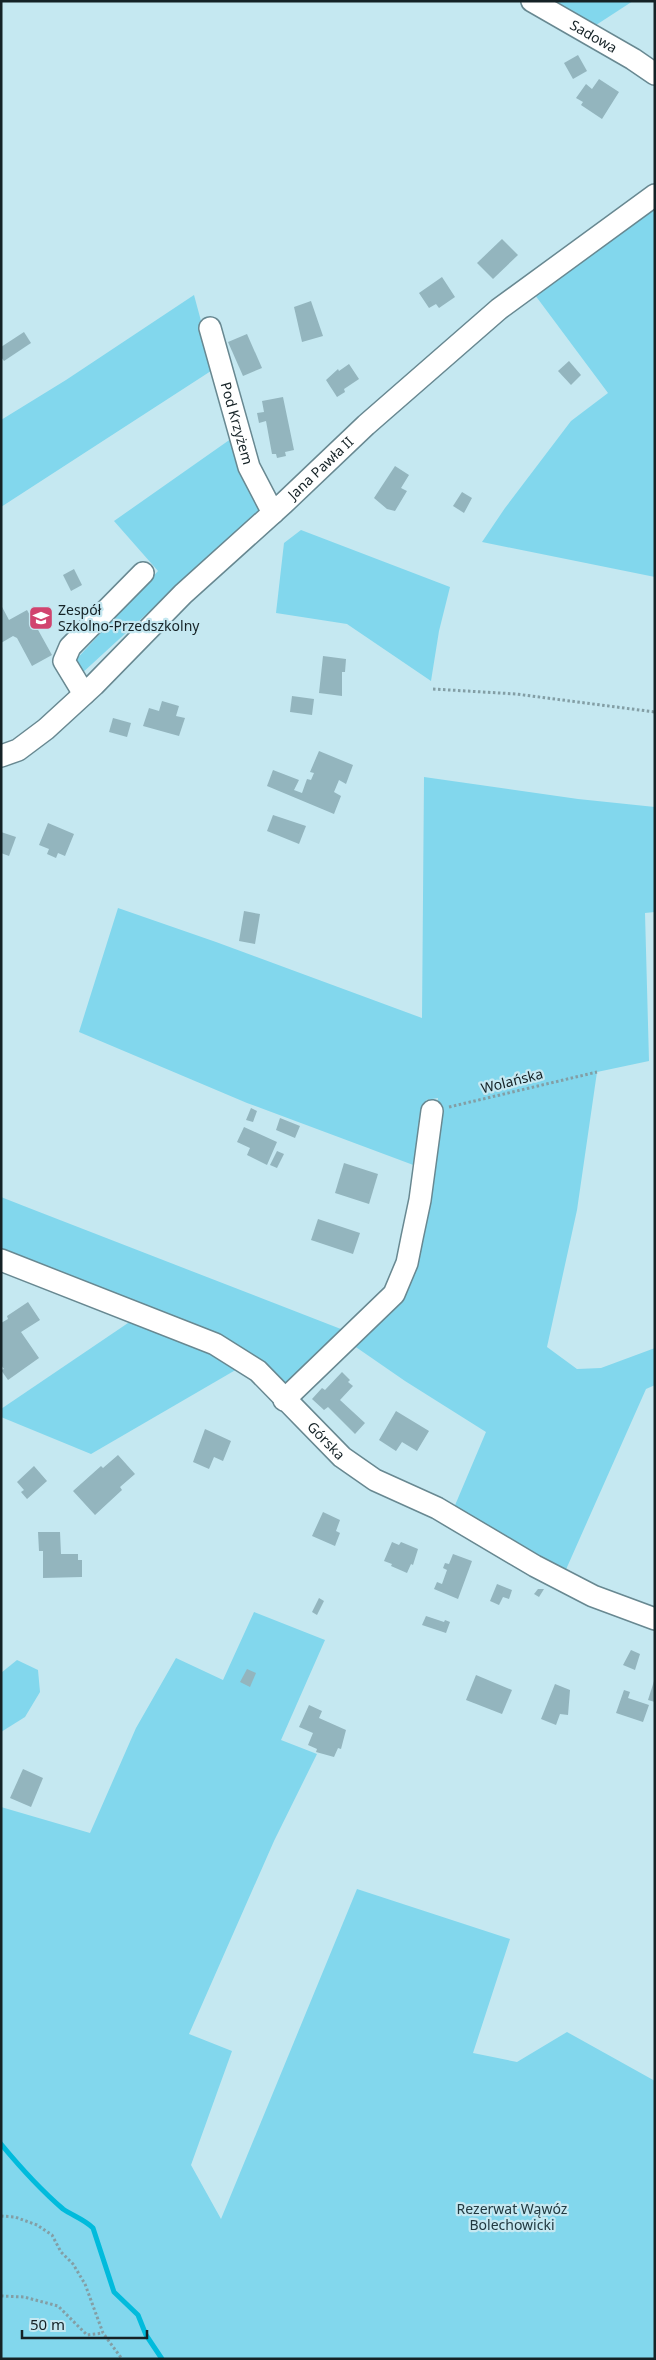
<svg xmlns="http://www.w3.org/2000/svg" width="656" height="2360" font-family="'Noto Sans',sans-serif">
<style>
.green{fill:#82d7ed}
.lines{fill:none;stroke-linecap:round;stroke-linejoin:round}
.stream{stroke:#01bbdc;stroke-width:5}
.building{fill:#93b5be}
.minor-casing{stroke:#688891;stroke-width:24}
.path{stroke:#839ea5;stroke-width:3;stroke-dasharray:2.5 2.5;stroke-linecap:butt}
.minor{stroke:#fff;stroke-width:21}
.labels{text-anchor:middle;stroke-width:4.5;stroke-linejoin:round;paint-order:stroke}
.street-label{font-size:14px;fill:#152226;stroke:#c5e8f1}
.poi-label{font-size:14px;fill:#152226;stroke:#c5e8f1;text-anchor:start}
.park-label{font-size:14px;fill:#213940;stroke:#c5e8f1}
</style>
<rect width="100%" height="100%" fill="#c5e8f1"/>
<g class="green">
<path d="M548 1H633L593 27Z"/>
<path d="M655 209V577L482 542 505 508 571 421 608 393 535 295Z"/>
<path d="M194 295 214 369 1 507V420L66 380Z"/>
<path d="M235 436 261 509 80 675 72 664 158 571 114 521Z"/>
<path d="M301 530 450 587 439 631 431 681 347 624 276 613 284 543Z"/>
<path d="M424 777 578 799 655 807V912L645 913 649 1061 597 1072 577 1210 547 1347 577 1369 601 1368 655 1348V1385L646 1389 564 1574 453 1510 486 1432 405 1381 350 1343 403 1288 428 1185 438 1098 426 1100V1111L416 1166 247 1103 79 1032 118 908 216 942 422 1018Z"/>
<path d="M1 1197 29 1208 346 1331 293 1382 280 1384 1 1256Z"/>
<path d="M131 1321 197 1344 239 1368 91 1454 1 1417V1409Z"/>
<path d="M254 1612 325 1640 281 1740 317 1754 274 1841 189 2034 232 2051 191 2165 221 2219 357 1889 510 1939 473 2053 517 2062 567 2032 655 2081V2359H1V1807L90 1833 136 1728 176 1658 223 1680Z"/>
<path d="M17 1660 38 1670 40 1692 25 1717 1 1732V1673Z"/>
</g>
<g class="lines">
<path class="stream" d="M1 2144C20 2167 41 2190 63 2209 73 2216 84 2219 93 2228L114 2292 138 2315 146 2335 162 2359"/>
</g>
<g class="building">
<path d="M578 55 587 71 573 79 564 63Z"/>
<path d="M599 79 619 92 602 119 581 105 583 102 576 98 586 84 592 89Z"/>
<path d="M502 239 518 255 493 279 477 263Z"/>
<path d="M442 277 455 297 439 308 436 304 429 308 419 293Z"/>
<path d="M311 301 323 336 302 342 294 307Z"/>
<path d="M24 332 31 343 4 361 1 357V347Z"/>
<path d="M247 334 262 368 243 376 228 342Z"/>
<path d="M569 361 581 375 571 385 558 371Z"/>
<path d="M349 364 359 379 344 389 345 392 337 397 326 380 338 369 339 371Z"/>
<path d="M283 397 294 450 285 452 286 456 277 458 276 454H272L266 421 259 423 257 413 264 412 262 401Z"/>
<path d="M395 466 409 475 401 488 407 491 395 511 387 509 374 498Z"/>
<path d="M462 492 472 498 464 513 453 506Z"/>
<path d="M74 569 82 585 71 591 63 575Z"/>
<path d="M1 605 9 620 27 610 52 655 32 666 17 638 13 636 1 643Z"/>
<path d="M323 656 346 659 345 672H342V696L319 693Z"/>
<path d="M292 696 314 699 312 715 290 712Z"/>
<path d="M162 701 179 706 176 716 185 718 179 736 143 726 149 708 159 711Z"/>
<path d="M113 718 131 723 127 737 109 732Z"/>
<path d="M319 751 353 765 346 784 339 780 334 792 341 796 334 814 267 786 273 770 299 780 294 790 302 793 307 779 311 780 314 773 310 772Z"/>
<path d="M273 815 306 826 299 844 267 831Z"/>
<path d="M48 823 74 834 65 856 58 853 56 858 47 854 49 849 39 845Z"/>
<path d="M1 832 16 837 9 856 1 853Z"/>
<path d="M244 911 260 914 255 944 239 941Z"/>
<path d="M251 1108 257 1111 253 1122 246 1120Z"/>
<path d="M280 1118 300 1126 295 1138 276 1130Z"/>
<path d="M244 1127 277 1142 267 1165 247 1155 250 1148 237 1142Z"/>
<path d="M277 1151 284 1154 277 1168 270 1165Z"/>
<path d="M344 1163 378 1174 369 1204 335 1193Z"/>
<path d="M318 1219 360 1233 353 1254 311 1240Z"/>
<path d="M28 1302 40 1320 21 1332 39 1358 8 1380 1 1370 4 1369 1 1365V1323L8 1319 7 1316Z"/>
<path d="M342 1372 350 1380 348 1382 353 1386 340 1400 365 1423 355 1434 328 1407 324 1410 312 1399 322 1388 325 1390Z"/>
<path d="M396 1411 429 1431 417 1451 402 1442 396 1451 379 1440Z"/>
<path d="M205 1429 231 1441 223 1461 214 1457 209 1469 193 1462Z"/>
<path d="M118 1455 135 1474 120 1487 122 1490 95 1515 73 1491 101 1466 103 1468Z"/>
<path d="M34 1466 47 1481 27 1499 21 1492 24 1490 17 1482Z"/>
<path d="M323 1512 340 1520 336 1531 340 1533 335 1546 312 1536Z"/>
<path d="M38 1532H60L61 1554H78V1560H82V1577L43 1578V1551H39Z"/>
<path d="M392 1542 399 1545 401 1542 418 1549 413 1565 411 1564 407 1573 391 1566 392 1564 384 1561Z"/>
<path d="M453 1554 472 1561 458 1599 434 1589 437 1582 442 1584 447 1570 443 1568 445 1563 449 1564Z"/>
<path d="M497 1584 512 1590 509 1599 503 1597 499 1605 490 1601Z"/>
<path d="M538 1589H544L539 1597 534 1594Z"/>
<path d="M319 1598 324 1601 317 1615 312 1612Z"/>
<path d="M426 1616 444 1622 445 1620 450 1622 446 1633 422 1625Z"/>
<path d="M631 1650 640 1654 635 1670 623 1665Z"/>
<path d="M247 1669 256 1673 250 1687 240 1682Z"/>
<path d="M476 1675 512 1690 502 1714 466 1700Z"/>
<path d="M654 1681H655V1702L648 1700Z"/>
<path d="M555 1684 570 1690 568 1715 560 1714 556 1725 541 1719Z"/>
<path d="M624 1690 630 1692 628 1698 649 1705 643 1722 616 1713Z"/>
<path d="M309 1705 322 1711 319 1718 346 1730 341 1749 338 1748 334 1757 316 1752 317 1749 308 1745 313 1733 299 1727Z"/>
<path d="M23 1769 43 1778 31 1807 10 1798Z"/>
</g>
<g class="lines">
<defs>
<g id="minor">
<path id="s1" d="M532 1 633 59 655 74"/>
<path id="s2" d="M210 328 249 467 273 513"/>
<path d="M84 694 64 661 70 647 143 573"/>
<path id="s3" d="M1 756 18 750 46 729 94 685 183 594 284 503 366 425 499 309 655 195"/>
<path id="s4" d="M1 1260 215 1344 258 1371 342 1457 375 1480 437 1508 535 1566 593 1596 655 1619"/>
<path d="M284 1400 394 1294 407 1263 412 1238 420 1200 432 1111"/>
</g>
</defs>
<use href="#minor" class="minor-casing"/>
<g class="path">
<path d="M433 689 516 694 655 712"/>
<path d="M449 1107 597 1072"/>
<path d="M1 2216 15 2217 37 2225 52 2235 61 2252 73 2264 85 2284 103 2333 122 2359"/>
<path d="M1 2296 24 2297 58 2306 87 2335 103 2333"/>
</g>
<use href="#minor" class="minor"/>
</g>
<defs>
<symbol id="school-square" viewBox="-11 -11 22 22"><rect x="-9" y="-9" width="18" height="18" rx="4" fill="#d1446f" stroke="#c5e8f1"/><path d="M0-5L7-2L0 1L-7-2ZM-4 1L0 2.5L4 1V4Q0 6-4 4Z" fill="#fff"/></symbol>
</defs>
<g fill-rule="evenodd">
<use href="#school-square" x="27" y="604" width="28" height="28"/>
</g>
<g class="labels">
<g class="street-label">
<text dy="5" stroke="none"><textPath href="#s1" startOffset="71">Sadowa</textPath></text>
<text dy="5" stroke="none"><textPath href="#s2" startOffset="99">Pod Krzyżem</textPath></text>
<text dy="5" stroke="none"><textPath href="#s3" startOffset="432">Jana Pawła II</textPath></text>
<text transform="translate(512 1081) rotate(-14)" y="5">Wolańska</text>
<text dy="5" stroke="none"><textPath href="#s4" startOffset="378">Górska</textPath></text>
</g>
<g class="poi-label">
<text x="58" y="615">Zespół<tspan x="58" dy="16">Szkolno-Przedszkolny</tspan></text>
</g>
<g class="park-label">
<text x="512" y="2214">Rezerwat Wąwóz<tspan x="512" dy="16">Bolechowicki</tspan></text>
</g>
</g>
<rect width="656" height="2360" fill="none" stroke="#152226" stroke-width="5"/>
<path d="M22 2330v8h125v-8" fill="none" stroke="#152226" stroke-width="2.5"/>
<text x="30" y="2330" font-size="15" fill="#152226" stroke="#c5e8f1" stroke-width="4" paint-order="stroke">50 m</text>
</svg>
